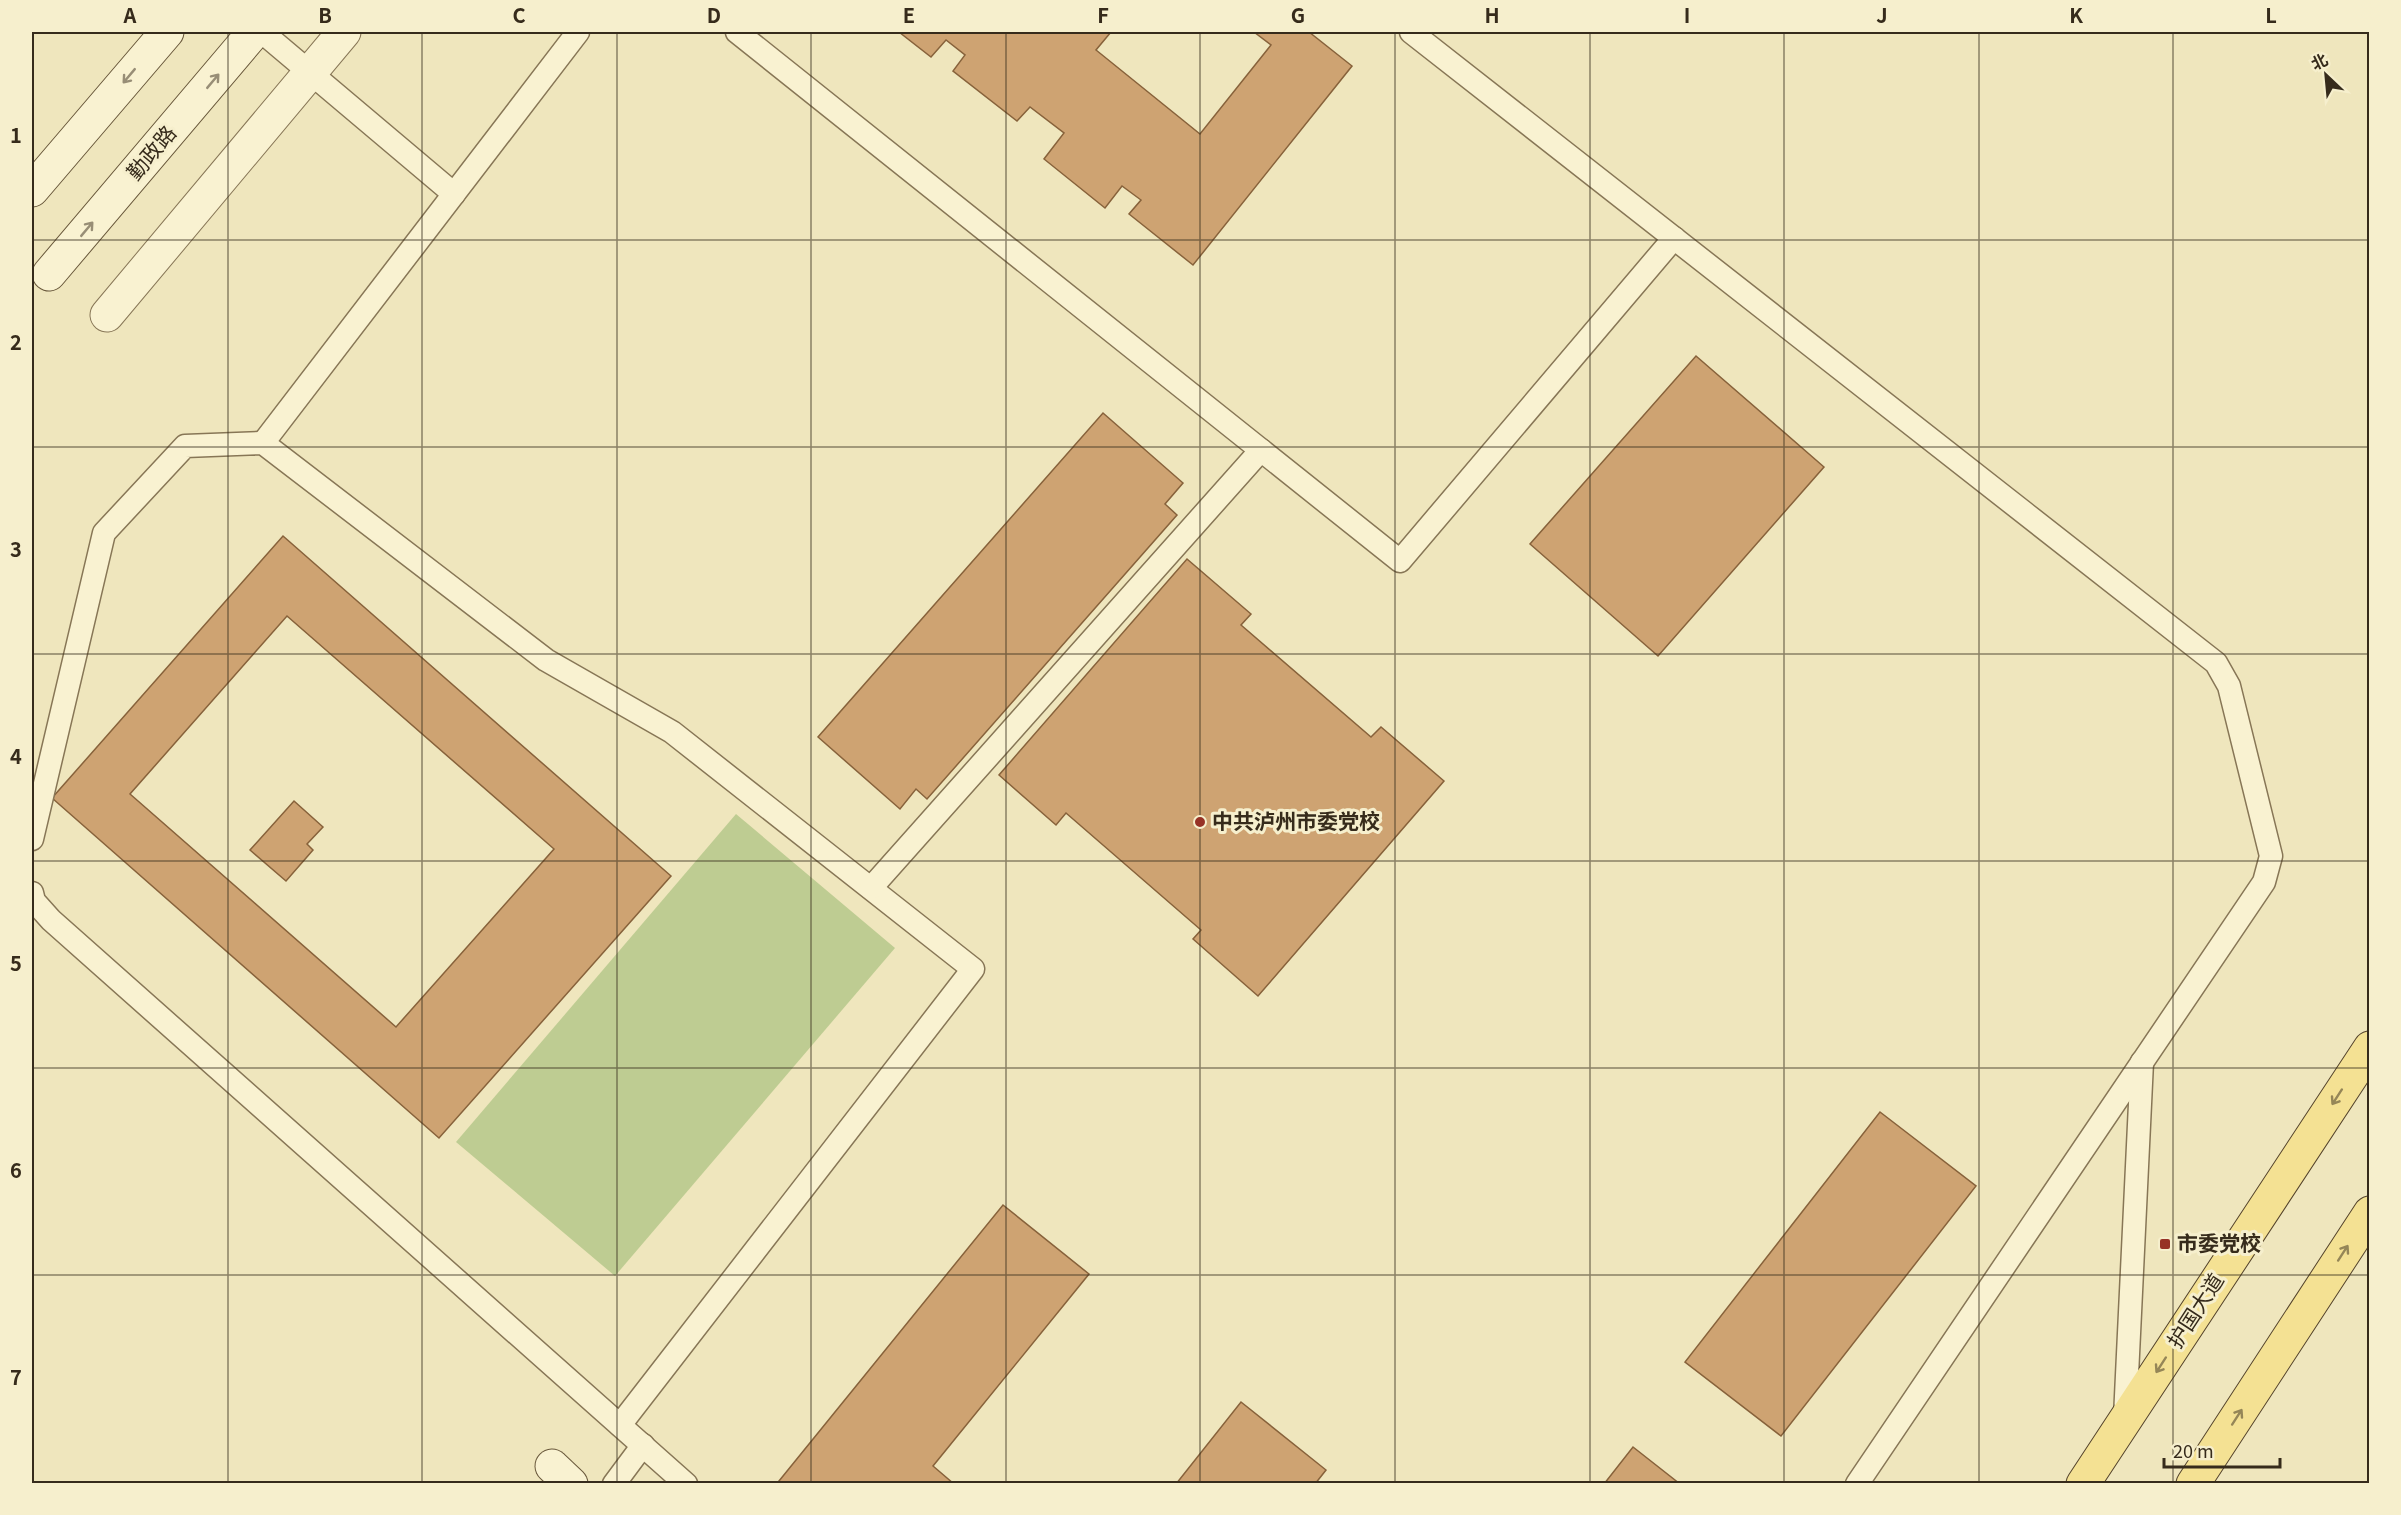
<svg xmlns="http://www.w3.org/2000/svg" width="2401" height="1515" font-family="Georgia,'Noto Sans SC',serif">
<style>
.green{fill:#becc92}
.building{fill:#cea372;stroke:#87623b;stroke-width:1.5;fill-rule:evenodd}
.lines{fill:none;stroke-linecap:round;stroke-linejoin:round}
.lane-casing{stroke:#877656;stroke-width:25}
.street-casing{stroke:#877656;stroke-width:35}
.secondary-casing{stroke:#68573a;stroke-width:35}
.primary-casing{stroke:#54432b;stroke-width:35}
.lane{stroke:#f9f2d1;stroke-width:22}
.street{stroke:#f9f2d1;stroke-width:33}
.secondary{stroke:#f9f2d1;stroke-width:33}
.primary{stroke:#f4e193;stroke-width:33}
.oneway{stroke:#988e76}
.oneway2{stroke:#958657}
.grid{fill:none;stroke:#362b1b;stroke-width:1.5;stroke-opacity:0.55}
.poi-dot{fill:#973225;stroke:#f6efcd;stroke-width:2}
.labels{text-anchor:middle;stroke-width:6;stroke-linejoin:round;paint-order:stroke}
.street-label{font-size:21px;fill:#362b1b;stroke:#f6efcd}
.poi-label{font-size:21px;font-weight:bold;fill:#362b1b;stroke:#f6efcd;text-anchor:start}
.neatline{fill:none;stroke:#362b1b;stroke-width:2}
.grid-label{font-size:20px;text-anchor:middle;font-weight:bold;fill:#362b1b}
</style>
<rect width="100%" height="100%" fill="#efe6bd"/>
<path class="green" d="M736 814 895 948 615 1276 456 1142Z"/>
<g class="building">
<path d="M899 32H1111L1096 50 1200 134 1271 45 1254 32H1309L1352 66 1193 265 1129 214 1141 200 1122 186 1105 208 1044 159 1064 133 1030 107 1017 121 953 71 965 55 946 40 931 57Z"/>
<path d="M1696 356 1824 467 1658 656 1530 544Z"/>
<path d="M1103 413 1183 483 1165 504 1177 515 927 799 916 789 900 809 818 737Z"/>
<path d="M283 536 671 876 439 1138 52 798ZM287 616 554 849 396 1027 130 794Z"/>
<path d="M1187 559 1251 614 1241 625 1371 737 1381 727 1444 781 1258 996 1193 939 1201 930 1066 813 1056 825 999 775Z"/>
<path d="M294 801 323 827 307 844 313 850 286 881 250 850Z"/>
<path d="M1880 1112 1976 1186 1781 1436 1685 1362Z"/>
<path d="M1003 1205 1089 1274 933 1466 954 1484H782L779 1481Z"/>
<path d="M1241 1402 1326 1470 1315 1484H1176Z"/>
<path d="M1633 1447 1680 1484H1604Z"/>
</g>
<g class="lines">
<defs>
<g id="lane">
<path d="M262 32 454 194"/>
<path d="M737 32 1400 561 1674 238"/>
<path d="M1411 32 2216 663 2229 686 2271 856 2264 882 1857 1484"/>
<path d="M263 443 578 32"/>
<path d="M32 839 104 533 185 446 263 443 546 660 672 732 973 969 620 1425"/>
<path d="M871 888 1261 450"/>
<path d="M32 893 34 901 51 920 686 1484"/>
<path d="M2125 1417 2142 1062"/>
<path d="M614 1484 643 1445"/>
</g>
<path id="street" d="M107 315 344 32"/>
<g id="secondary">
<path d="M32 190 167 32"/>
<path d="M49 274 254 32"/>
<path d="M552 1466 571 1484"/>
</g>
<g id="primary">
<path d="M2083 1484 2370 1048"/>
<path d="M2193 1484 2370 1213"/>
</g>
</defs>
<use href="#lane" class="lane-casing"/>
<use href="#street" class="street-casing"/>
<use href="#secondary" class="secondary-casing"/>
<use href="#primary" class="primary-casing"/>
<use href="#lane" class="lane"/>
<use href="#street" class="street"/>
<use href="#secondary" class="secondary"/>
<use href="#primary" class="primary"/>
</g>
<defs><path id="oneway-shaft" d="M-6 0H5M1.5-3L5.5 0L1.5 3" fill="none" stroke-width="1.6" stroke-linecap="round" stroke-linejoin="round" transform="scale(1.5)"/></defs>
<g class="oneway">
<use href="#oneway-shaft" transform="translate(129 76) rotate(130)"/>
<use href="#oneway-shaft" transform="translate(213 81) rotate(-50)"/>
<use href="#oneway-shaft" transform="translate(87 229) rotate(-50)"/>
</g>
<g class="oneway2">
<use href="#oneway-shaft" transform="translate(2337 1097) rotate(123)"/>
<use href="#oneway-shaft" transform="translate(2343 1253) rotate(-57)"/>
<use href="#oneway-shaft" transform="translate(2161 1365) rotate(123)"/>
<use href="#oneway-shaft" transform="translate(2237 1417) rotate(-57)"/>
</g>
<path class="grid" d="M228 32V1484M422 32V1484M617 32V1484M811 32V1484M1006 32V1484M1200 32V1484M1395 32V1484M1590 32V1484M1784 32V1484M1979 32V1484M2173 32V1484M32 240H2370M32 447H2370M32 654H2370M32 861H2370M32 1068H2370M32 1275H2370"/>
<g class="poi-dot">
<circle cx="1200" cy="822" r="6"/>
<rect x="2159" y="1238" width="12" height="12" rx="3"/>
</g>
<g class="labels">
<g class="street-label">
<text transform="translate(152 153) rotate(-50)" y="7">勤政路</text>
<text transform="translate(2196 1311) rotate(-57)" y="7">护国大道</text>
</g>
<g class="poi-label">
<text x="1212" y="829">中共泸州市委党校</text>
<text x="2177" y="1251">市委党校</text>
</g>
</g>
<rect width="2401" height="1515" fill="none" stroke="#f6efcd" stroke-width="66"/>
<g transform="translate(2326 75) rotate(334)" stroke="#f6efcd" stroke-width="4.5" paint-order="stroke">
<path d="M0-4.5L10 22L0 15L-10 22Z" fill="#362b1b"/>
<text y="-9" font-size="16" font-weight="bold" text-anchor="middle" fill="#362b1b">北</text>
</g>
<path d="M2164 1458v9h116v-9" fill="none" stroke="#362b1b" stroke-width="3"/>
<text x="2173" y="1458" font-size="18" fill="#362b1b" stroke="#f6efcd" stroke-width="4.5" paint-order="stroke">20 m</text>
<rect x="33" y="33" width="2335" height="1449" class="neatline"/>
<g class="grid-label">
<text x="130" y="23">A</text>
<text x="325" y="23">B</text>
<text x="519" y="23">C</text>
<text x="714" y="23">D</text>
<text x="909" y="23">E</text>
<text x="1103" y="23">F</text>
<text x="1298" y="23">G</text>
<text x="1492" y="23">H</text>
<text x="1687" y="23">I</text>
<text x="1882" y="23">J</text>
<text x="2076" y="23">K</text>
<text x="2271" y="23">L</text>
<text x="16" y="143">1</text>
<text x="16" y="350">2</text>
<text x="16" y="557">3</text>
<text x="16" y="764">4</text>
<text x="16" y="971">5</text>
<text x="16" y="1178">6</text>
<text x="16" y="1385">7</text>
</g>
</svg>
